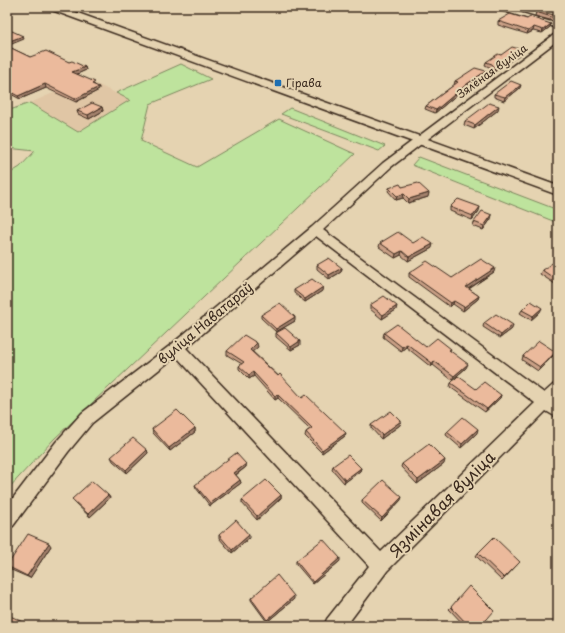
<svg xmlns="http://www.w3.org/2000/svg" width="565" height="633" font-family="'Playpen Sans',sans-serif">
<style>
.built{fill:#e0c6a5}
.green{fill:#bee39d;stroke:#7c865e}
.lines{fill:none;stroke-linecap:round;stroke-linejoin:round}
.street-casing{stroke:#3b2a1e;stroke-width:3}
.secondary-casing{stroke:#3b2a1e;stroke-width:3}
.street{fill:#e5d3b1;fill-rule:evenodd}
.secondary{fill:#e5d3b1;fill-rule:evenodd}
.wall{fill:#caa086;stroke:#3b2a1e}
.shaded-wall{fill:#a4826d;stroke:#3b2a1e}
.building{fill:#ebba9c;stroke:#3b2a1e}
.poi-dot{fill:#1f6fb2;stroke:#e5d3b1;stroke-width:1.5}
.labels{text-anchor:middle;stroke-width:4;stroke-linejoin:round;paint-order:stroke}
.far-street-label{font-size:11px;fill:#3b2a1e;stroke:#e5d3b1}
.far-poi-label{font-size:11px;fill:#3b2a1e;stroke:#e5d3b1;text-anchor:start}
.street-label{font-size:13px;fill:#3b2a1e;stroke:#e5d3b1}
.near-street-label{font-size:16px;fill:#3b2a1e;stroke:#e5d3b1}
</style>
<rect width="100%" height="100%" fill="#e5d3b1"/>
<filter id="ink" filterUnits="userSpaceOnUse"><feTurbulence type="fractalNoise" baseFrequency=".025" numOctaves="2"/><feDisplacementMap in="SourceGraphic" scale="8" xChannelSelector="R" yChannelSelector="G"/><feConvolveMatrix kernelMatrix="1 2 1 2 8 2 1 2 1" color-interpolation-filters="sRGB"/></filter>
<g filter="url(#ink)">
<path class="built" d="M86 79 130 100 78 132 30 103Z"/>
<g class="green">
<path d="M181 64 211 79 150 104 141 141 197 167 279 119 355 154 54 439 7 490V175L20 167 35 151 7 148V111L30 103 78 132 130 100 116 93Z"/>
<path d="M290 108 385 146 379 151 281 114Z"/>
<path d="M419 157 558 210V223L412 165Z"/>
</g>
<g class="lines">
<defs>
<g id="street">
<path d="M491 7H501L558 24V28Z"/>
<path d="M555 34H558V40L391 167 323 230 544 393 553 385 558 383V398L555 401 558 404V418L546 411 387 571 346 626H324L327 619 369 566 176 356 92 423 68 452 13 526 7 528V506L56 442 82 413 172 344 312 227 383 163ZM316 236 535 403 381 552 186 348Z"/>
</g>
<path id="secondary" d="M47 7H61L558 186V195L49 9Z"/>
</defs>
<use href="#street" class="street-casing"/>
<use href="#secondary" class="secondary-casing"/>
<use href="#street" class="street"/>
<use href="#secondary" class="secondary"/>
</g>
<g class="wall">
<path d="M536 12 558 16V21L557 22 535 16Z"/>
<path d="M527 19 551 24 550 27 542 33 533 31 527 34 498 25V21Z"/>
<path d="M7 46 30 57 69 62 85 67 86 70 77 74 95 85 99 90 76 102 46 88 20 99 7 92Z"/>
<path d="M522 53 494 72 491 68 485 65 486 62 501 55Z"/>
<path d="M486 71 485 75 466 87 435 113 425 109 426 106 454 85 455 81Z"/>
<path d="M520 88 504 101 494 97V94Z"/>
<path d="M102 107 103 111 89 119 78 114 77 111Z"/>
<path d="M498 110 474 129 464 125 465 121Z"/>
<path d="M402 187 428 197 408 203 403 198 396 200 388 191 389 188Z"/>
<path d="M450 207 479 211 472 220 450 211Z"/>
<path d="M491 219 483 230 473 226 474 222Z"/>
<path d="M380 243H413L432 248 408 261 401 255 395 258 379 247Z"/>
<path d="M317 265 342 268 341 272 329 279 317 269Z"/>
<path d="M558 265V286L540 274 542 270Z"/>
<path d="M494 272 469 289 479 296 478 299 463 311 453 304 450 307 409 277V273L452 278Z"/>
<path d="M294 290 322 291 305 302 294 293Z"/>
<path d="M370 305 396 310 382 319 370 309Z"/>
<path d="M522 310 540 312 531 320 520 313Z"/>
<path d="M261 315 295 321 276 332 261 318Z"/>
<path d="M484 323 512 329 500 338 483 327Z"/>
<path d="M276 333 300 345 291 350 276 337Z"/>
<path d="M384 333 426 347 451 349 450 351 466 368 452 380 433 365 431 367 406 347 401 351 383 337Z"/>
<path d="M258 347 252 351 302 398 345 436 322 453 305 436 306 432 310 429 278 398 275 400 254 376 249 379 239 369V366L242 364 227 355V351Z"/>
<path d="M556 352 554 355 538 371 522 360 523 356Z"/>
<path d="M451 383 501 395 500 398 485 412 450 387Z"/>
<path d="M401 421 400 425 381 439 371 428V425Z"/>
<path d="M195 428V432L170 451 153 433 152 429Z"/>
<path d="M447 432 477 433 461 448 446 435Z"/>
<path d="M147 450 148 453 127 473 113 461 111 457Z"/>
<path d="M246 464V467L236 475 240 480 241 483 210 506 196 488 195 485Z"/>
<path d="M402 464H444L417 484 401 467Z"/>
<path d="M333 466 361 468 360 471 344 483 332 469Z"/>
<path d="M108 495 110 498 90 517 74 502 72 499Z"/>
<path d="M281 495V498L257 520 242 503V500Z"/>
<path d="M362 500H401L381 521 362 503Z"/>
<path d="M219 535 249 538 232 553 219 538Z"/>
<path d="M51 546 30 578 9 569 7 567Z"/>
<path d="M478 553 518 564 502 581 476 556Z"/>
<path d="M296 561H340L313 584 296 564Z"/>
<path d="M251 598 294 599 267 622 251 600Z"/>
<path d="M451 607 481 626H465L449 609Z"/>
</g>
<g class="shaded-wall">
<path d="M551 24 550 27 542 33 543 30Z"/>
<path d="M534 27 533 31 527 34 528 31Z"/>
<path d="M23 36 24 39 7 46V42Z"/>
<path d="M523 50 522 53 494 72 495 68Z"/>
<path d="M85 67 86 70 73 76 72 72Z"/>
<path d="M486 71 485 75 466 87 435 113 436 110 467 84Z"/>
<path d="M45 84 46 88 20 99 18 96Z"/>
<path d="M521 85 520 88 504 101 505 97Z"/>
<path d="M99 87V90L76 102 75 99Z"/>
<path d="M499 106 498 110 474 129 475 125Z"/>
<path d="M102 107 103 111 89 119 88 115Z"/>
<path d="M429 193 428 197 408 203 409 199Z"/>
<path d="M404 194 403 198 396 200 397 196Z"/>
<path d="M480 207 479 211 472 220 473 216Z"/>
<path d="M492 215 491 219 483 230 484 226Z"/>
<path d="M433 244 432 248 408 261 409 257Z"/>
<path d="M402 251 401 255 395 258 396 254Z"/>
<path d="M342 268 341 272 329 279V275Z"/>
<path d="M495 268 494 272 465 291 466 287Z"/>
<path d="M323 287 322 291 305 302V299Z"/>
<path d="M479 296 478 299 463 311 464 307Z"/>
<path d="M454 301 453 304 450 307 451 303Z"/>
<path d="M397 306 396 310 382 319 383 315Z"/>
<path d="M542 308 540 312 531 320 533 316Z"/>
<path d="M295 317V321L276 332V329Z"/>
<path d="M513 325 512 329 500 338 501 335Z"/>
<path d="M300 341V345L291 350V347Z"/>
<path d="M257 343 258 347 251 353 250 350Z"/>
<path d="M407 344 406 347 401 351 402 347Z"/>
<path d="M556 352 554 355 538 371 540 367Z"/>
<path d="M434 361 433 365 431 367 432 363Z"/>
<path d="M468 364 466 368 452 380 454 376Z"/>
<path d="M253 372 254 376 249 379V375Z"/>
<path d="M278 395V398L275 400V396Z"/>
<path d="M501 395 500 398 485 412 487 409Z"/>
<path d="M401 421 400 425 381 439 382 435Z"/>
<path d="M195 428V432L170 451 169 448Z"/>
<path d="M478 429 477 433 461 448 462 444Z"/>
<path d="M346 433 345 436 322 453V450Z"/>
<path d="M147 450 148 453 127 473 126 470Z"/>
<path d="M445 460 444 464 417 484 418 480Z"/>
<path d="M246 464V467L234 476V473Z"/>
<path d="M361 468 360 471 344 483 345 480Z"/>
<path d="M240 480 241 483 210 506V503Z"/>
<path d="M108 495 110 498 90 517 88 514Z"/>
<path d="M281 495V498L257 520V516Z"/>
<path d="M402 497 401 500 381 521 382 518Z"/>
<path d="M249 535V538L232 553V550Z"/>
<path d="M49 543 51 546 30 578 27 576Z"/>
<path d="M340 558V561L313 584V582Z"/>
<path d="M294 596V599L267 622V620Z"/>
</g>
<g class="building">
<path d="M538 11 558 16V19L536 12Z"/>
<path d="M510 14 527 19 530 17 551 24 543 30 534 27 528 31 498 21Z"/>
<path d="M12 31 23 36 7 42V33Z"/>
<path d="M7 46 30 57 46 51 69 62 72 61 85 67 72 72 95 82 92 84 99 87 75 99 45 84 18 96 7 90Z"/>
<path d="M512 47 523 50 495 68 492 64 486 62 498 54 501 55Z"/>
<path d="M475 68 486 71 467 84 436 110 426 106 458 82 455 81Z"/>
<path d="M511 81 521 85 505 97 494 94Z"/>
<path d="M92 103 102 107 88 115 77 111Z"/>
<path d="M489 103 499 106 475 125 465 121Z"/>
<path d="M418 183 429 193 409 199 404 194 397 196 389 188 400 184 402 187Z"/>
<path d="M458 199 480 207 473 216 450 207Z"/>
<path d="M482 211 492 215 484 226 474 222Z"/>
<path d="M398 232 413 243 423 237 433 244 409 257 402 251 396 254 380 243Z"/>
<path d="M329 258 342 268 329 275 317 265Z"/>
<path d="M481 259 495 268 466 287 479 296 464 307 454 301 451 303 409 273 427 261 452 278Z"/>
<path d="M554 262 558 265V281L542 270Z"/>
<path d="M312 279 323 287 305 299 294 290Z"/>
<path d="M384 296 397 306 383 315 370 305Z"/>
<path d="M531 301 542 308 533 316 522 310Z"/>
<path d="M280 303 295 317 276 329 261 315Z"/>
<path d="M496 314 513 325 501 335 484 323Z"/>
<path d="M397 324 426 347 437 338 451 349 449 350 468 364 454 376 434 361 432 363 407 344 402 347 384 333Z"/>
<path d="M285 328 300 341 291 347 276 333Z"/>
<path d="M244 335 257 343 250 350 278 376 280 374 302 398 306 395 346 433 322 450 306 432 312 428 278 395 275 396 253 372 249 375 239 366 244 362 227 351Z"/>
<path d="M539 341 556 352 540 367 523 356Z"/>
<path d="M458 376 476 389 484 382 501 395 487 409 451 383Z"/>
<path d="M177 410 195 428 169 448 152 429Z"/>
<path d="M391 411 401 421 382 435 371 425Z"/>
<path d="M463 417 478 429 462 444 447 432Z"/>
<path d="M133 438 147 450 126 470 111 457Z"/>
<path d="M429 444 445 460 418 480 402 464Z"/>
<path d="M236 453 246 464 234 473 240 480 210 503 195 485Z"/>
<path d="M348 455 361 468 345 480 333 466Z"/>
<path d="M266 480 281 495 257 516 242 500Z"/>
<path d="M383 480 402 497 382 518 362 500Z"/>
<path d="M92 481 108 495 88 514 72 499Z"/>
<path d="M236 520 249 535 232 550 219 535Z"/>
<path d="M28 534 49 543 27 576 7 566Z"/>
<path d="M494 537 520 562 504 578 478 553Z"/>
<path d="M323 539 340 558 313 582 296 561Z"/>
<path d="M277 575 294 596 267 620 251 598Z"/>
<path d="M469 586 494 611 481 626H469L451 607Z"/>
<path d="M10 616 33 626H7V621Z"/>
<path d="M429 622 433 626H425Z"/>
</g>
</g>
<rect class="poi-dot" x="274" y="79" width="8" height="8" rx="2"/>
<g class="labels">
<g class="far-street-label">
<text transform="translate(492 71) rotate(-36)" y="4">Зялёная вуліца</text>
</g>
<g class="far-poi-label">
<text x="286" y="87">Гірава</text>
</g>
<g class="street-label">
<text transform="translate(205 323) rotate(-40)" y="5">вуліца Наватараў</text>
</g>
<g class="near-street-label">
<text transform="translate(442 504) rotate(-45)" y="6">Язмінавая вуліца</text>
</g>
</g>
<rect width="565" height="633" fill="none" stroke="#e5d3b1" stroke-width="24"/>
<rect x="12" y="12" width="541" height="609" fill="none" stroke="#3b2a1e" stroke-width="1.5" filter="url(#ink)"/>
</svg>
